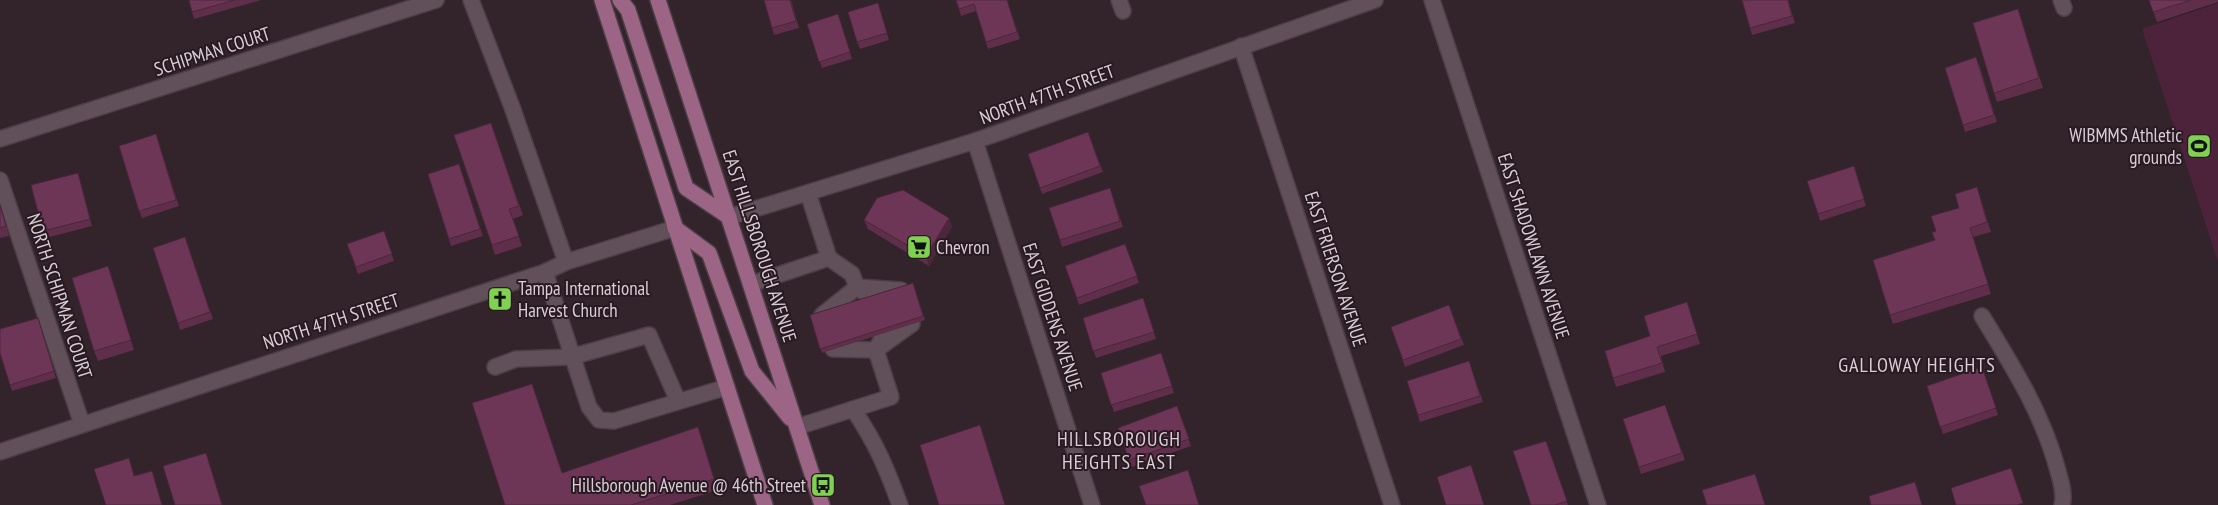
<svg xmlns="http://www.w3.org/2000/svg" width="2218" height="505" font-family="'PT Sans Narrow',sans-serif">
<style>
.pitch{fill:#4d223b}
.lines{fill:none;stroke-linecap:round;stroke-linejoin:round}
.lane-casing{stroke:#4c3e46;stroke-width:18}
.street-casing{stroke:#4c3e46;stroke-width:18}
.primary-casing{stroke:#4c3e46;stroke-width:18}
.lane{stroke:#614f59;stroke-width:15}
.street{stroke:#614f59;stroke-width:15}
.primary{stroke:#9d6585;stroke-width:15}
.wall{fill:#5e2e4a}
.shaded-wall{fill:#4c263c}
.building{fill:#6d3656;stroke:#4c263c}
.labels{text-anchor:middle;stroke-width:4;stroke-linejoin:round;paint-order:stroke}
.street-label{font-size:19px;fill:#d9ced4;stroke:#291922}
.poi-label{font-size:19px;fill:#d9ced4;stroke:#291922;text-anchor:end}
.neighbourhood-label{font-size:20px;letter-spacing:1px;fill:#d9ced4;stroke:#291922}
</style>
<rect width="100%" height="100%" fill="#33232b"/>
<path class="pitch" d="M2218 3V262L2142 29Z"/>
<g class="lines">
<defs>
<g id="lane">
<path d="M471 0 512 107 566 262"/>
<path d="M1119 0 1123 11"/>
<path d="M2061 0 2064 8"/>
<path d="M808 193 829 258 852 274 857 287 874 299"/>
<path d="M545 272 589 407 599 420 614 421 727 387"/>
<path d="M751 284 829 258"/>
<path d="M822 315 857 287 901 290"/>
<path d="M1982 316C2012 365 2043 414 2058 471 2061 482 2065 494 2062 505"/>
<path d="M833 349 876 350 912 324"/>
<path d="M495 367 516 359 571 357 649 335 678 401"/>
<path d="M853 409C876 443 886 467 900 505"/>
<path d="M797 427 891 397 876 350 885 332"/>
</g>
<g id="street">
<path d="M1432 0 1598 505"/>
<path d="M1241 46 1392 505"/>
<path d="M0 139 436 0"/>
<path d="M975 141 1092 505"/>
<path d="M0 180 82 424"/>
<path d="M729 217 975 141 1375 0"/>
<path d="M0 452 545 272 566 262 675 228"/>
</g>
<g id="primary">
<path d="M602 0 765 505"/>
<path d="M620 0 628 10 686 188 729 217"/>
<path d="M658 0 822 505"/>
<path d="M675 228 709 253 752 371 790 418"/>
</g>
</defs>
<use href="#lane" class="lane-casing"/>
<use href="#street" class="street-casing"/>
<use href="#primary" class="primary-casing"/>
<use href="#lane" class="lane"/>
<use href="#street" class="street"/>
<use href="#primary" class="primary"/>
</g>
<g class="wall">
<path d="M189 0H261L194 19Z"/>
<path d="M791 0 799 28 774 35 772 28Z"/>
<path d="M956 0H1007L1020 39 988 49 976 11 961 16Z"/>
<path d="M1742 0H1788L1795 23 1752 35Z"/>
<path d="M2149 0H2218V2L2157 22Z"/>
<path d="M880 10 889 40 860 49 857 42Z"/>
<path d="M2021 19 2043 88 1997 102 1994 93Z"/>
<path d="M840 21 852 59 822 68 807 24Z"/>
<path d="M1979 64 1997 122 1965 132 1963 125Z"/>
<path d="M491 123 523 215 513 219 522 246 495 255 454 135Z"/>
<path d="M1088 132 1103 172 1042 194 1028 154Z"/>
<path d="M158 141 179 206 142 218 139 211Z"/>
<path d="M459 164 483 236 451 246 428 174Z"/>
<path d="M1854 166 1866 206 1820 221 1818 214Z"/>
<path d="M78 173 92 226 46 238 43 231Z"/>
<path d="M1977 187 1991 232 1973 237 1991 294 1893 324 1890 315 1935 240 1936 231 1959 208Z"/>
<path d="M1110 188 1123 227 1062 247 1049 208Z"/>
<path d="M0 203 9 236 0 238Z"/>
<path d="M949 218 952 227 929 266 868 229 864 220Z"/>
<path d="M384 231 394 261 358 274 347 244Z"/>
<path d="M185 237 213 319 180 330 178 323Z"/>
<path d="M1125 244 1139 283 1079 305 1065 266Z"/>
<path d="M111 276 134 350 98 361 94 351Z"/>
<path d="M913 283 925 320 822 353 810 315Z"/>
<path d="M1687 302 1700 344 1661 356 1665 372 1616 387 1613 378 1650 336Z"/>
<path d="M1145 305 1156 339 1096 358 1083 318Z"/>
<path d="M1449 305 1464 345 1405 367 1391 327Z"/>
<path d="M38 318 56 378 12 391 10 385Z"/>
<path d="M1161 353 1174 393 1114 412 1101 373Z"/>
<path d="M1469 361 1483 402 1420 422 1407 381Z"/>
<path d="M1982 367 1998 415 1943 434 1927 386Z"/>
<path d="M1665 405 1685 460 1641 474 1623 419Z"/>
<path d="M1177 406 1191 446 1132 467 1118 428Z"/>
<path d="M698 427 718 490 670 505H505L562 473Z"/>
<path d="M1546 441 1568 505H1531Z"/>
</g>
<g class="shaded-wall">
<path d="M1977 187 1980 196 1991 232 1987 222Z"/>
<path d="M949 218 952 227 929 266 926 256Z"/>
<path d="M698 427 702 438 718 490 714 479Z"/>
<path d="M206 453 210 464 222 505Z"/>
</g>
<g class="building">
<path d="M189 0H235L192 12Z"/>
<path d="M764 0H790L796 21 772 28Z"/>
<path d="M956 0H1007L1017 32 986 42 974 4 959 9Z"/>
<path d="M1742 0H1788L1792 16 1750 28Z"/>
<path d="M2149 0H2191L2153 12Z"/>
<path d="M878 3 887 33 857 42 848 12Z"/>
<path d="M2018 9 2039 78 1994 93 1973 23Z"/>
<path d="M838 14 850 52 819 62 807 24Z"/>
<path d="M1976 57 1994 115 1963 125 1945 68Z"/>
<path d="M491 123 519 206 509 209 519 236 492 245 454 135Z"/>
<path d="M1088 132 1100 166 1040 188 1028 154Z"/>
<path d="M156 134 176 200 139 211 119 146Z"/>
<path d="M459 164 480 229 449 239 428 174Z"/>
<path d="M1854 166 1864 199 1818 214 1807 181Z"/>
<path d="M78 173 90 219 43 231 31 185Z"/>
<path d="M1977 187 1987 222 1970 228 1988 284 1890 315 1873 260 1935 240 1932 233 1936 231 1931 216 1959 208 1955 194Z"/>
<path d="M1110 188 1120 221 1060 240 1049 208Z"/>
<path d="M903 190 949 218 926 256 864 220 877 198Z"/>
<path d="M0 205 6 226 0 228Z"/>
<path d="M384 231 392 254 356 267 347 244Z"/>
<path d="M185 237 210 312 178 323 153 248Z"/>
<path d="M1125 244 1137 276 1077 298 1065 266Z"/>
<path d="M108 266 131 340 94 351 72 278Z"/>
<path d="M913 283 923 316 820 349 810 315Z"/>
<path d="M1143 298 1154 332 1093 351 1083 318Z"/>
<path d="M1687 302 1697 334 1657 347 1662 363 1613 378 1605 351 1650 336 1644 316Z"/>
<path d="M1449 305 1461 339 1403 360 1391 327Z"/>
<path d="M38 318 54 371 10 385 0 353V329Z"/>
<path d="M1161 353 1172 386 1111 405 1101 373Z"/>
<path d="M1469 361 1480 396 1418 415 1407 381Z"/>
<path d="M1982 367 1996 408 1940 427 1927 386Z"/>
<path d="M532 384 562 473 698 427 714 479 631 505H505L472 403Z"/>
<path d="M1665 405 1682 453 1639 467 1623 419Z"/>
<path d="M1177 406 1189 439 1129 460 1118 428Z"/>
<path d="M980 425 1005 505H939L920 445Z"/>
<path d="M1546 441 1567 501 1555 505H1531L1513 451Z"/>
<path d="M206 453 222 505H175L163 466Z"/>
<path d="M129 458 134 476 152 471 162 505H106L94 469Z"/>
<path d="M1471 465 1484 505H1446L1437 477Z"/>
<path d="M2011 468 2023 503 2017 505H1956L1951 488Z"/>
<path d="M1188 470 1199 505H1146L1139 486Z"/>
<path d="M1755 474 1765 505H1707L1702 490Z"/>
<path d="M1915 482 1922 505H1871L1869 496Z"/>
</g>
<defs>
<symbol id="stadium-square" viewBox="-11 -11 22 22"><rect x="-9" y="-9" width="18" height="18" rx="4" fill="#80d051" stroke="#291922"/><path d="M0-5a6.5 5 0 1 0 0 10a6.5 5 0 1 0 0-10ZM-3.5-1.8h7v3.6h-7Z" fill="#111"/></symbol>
<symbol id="supermarket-square" viewBox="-11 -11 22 22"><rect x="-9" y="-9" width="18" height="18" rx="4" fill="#80d051" stroke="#291922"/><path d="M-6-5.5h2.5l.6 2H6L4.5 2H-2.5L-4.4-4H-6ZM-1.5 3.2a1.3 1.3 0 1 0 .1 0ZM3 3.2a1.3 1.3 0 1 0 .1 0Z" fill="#111"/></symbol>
<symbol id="church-square" viewBox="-11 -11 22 22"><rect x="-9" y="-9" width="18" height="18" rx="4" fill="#80d051" stroke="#291922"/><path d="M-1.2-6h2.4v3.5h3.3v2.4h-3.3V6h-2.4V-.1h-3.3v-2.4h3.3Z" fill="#111"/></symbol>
<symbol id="bus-square" viewBox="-11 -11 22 22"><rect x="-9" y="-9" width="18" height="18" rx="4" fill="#80d051" stroke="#291922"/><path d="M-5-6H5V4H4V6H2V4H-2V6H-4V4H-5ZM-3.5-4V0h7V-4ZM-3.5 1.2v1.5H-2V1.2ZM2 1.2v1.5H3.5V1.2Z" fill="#111"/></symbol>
</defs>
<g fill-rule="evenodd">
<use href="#stadium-square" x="2185" y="132" width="28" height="28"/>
<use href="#supermarket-square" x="905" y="233" width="28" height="28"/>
<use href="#church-square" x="486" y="285" width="28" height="28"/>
<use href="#bus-square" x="809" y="471" width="28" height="28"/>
</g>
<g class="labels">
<g class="street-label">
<text transform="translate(212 51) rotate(-18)" y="7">SCHIPMAN COURT</text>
<text transform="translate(1047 94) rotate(-20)" y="7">NORTH 47TH STREET</text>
<text transform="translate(760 246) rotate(72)" y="7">EAST HILLSBOROUGH AVENUE</text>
<text transform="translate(1534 246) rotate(72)" y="7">EAST SHADOWLAWN AVENUE</text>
<text transform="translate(1336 269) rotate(72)" y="7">EAST FRIERSON AVENUE</text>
<text transform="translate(60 296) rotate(72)" y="7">NORTH SCHIPMAN COURT</text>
<text transform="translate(1053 317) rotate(72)" y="7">EAST GIDDENS AVENUE</text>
<text transform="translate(331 321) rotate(-18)" y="7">NORTH 47TH STREET</text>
</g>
<g class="poi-label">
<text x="2182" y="142">WIBMMS Athletic<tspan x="2182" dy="22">grounds</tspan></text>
<text x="936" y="254" text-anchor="start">Chevron</text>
<text x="518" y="295" text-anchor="start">Tampa International<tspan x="518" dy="22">Harvest Church</tspan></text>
<text x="806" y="492">Hillsborough Avenue @ 46th Street</text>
</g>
<g class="neighbourhood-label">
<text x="1917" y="372">GALLOWAY HEIGHTS</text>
<text x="1119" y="446">HILLSBOROUGH<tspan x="1119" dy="23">HEIGHTS EAST</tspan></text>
</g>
</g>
</svg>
